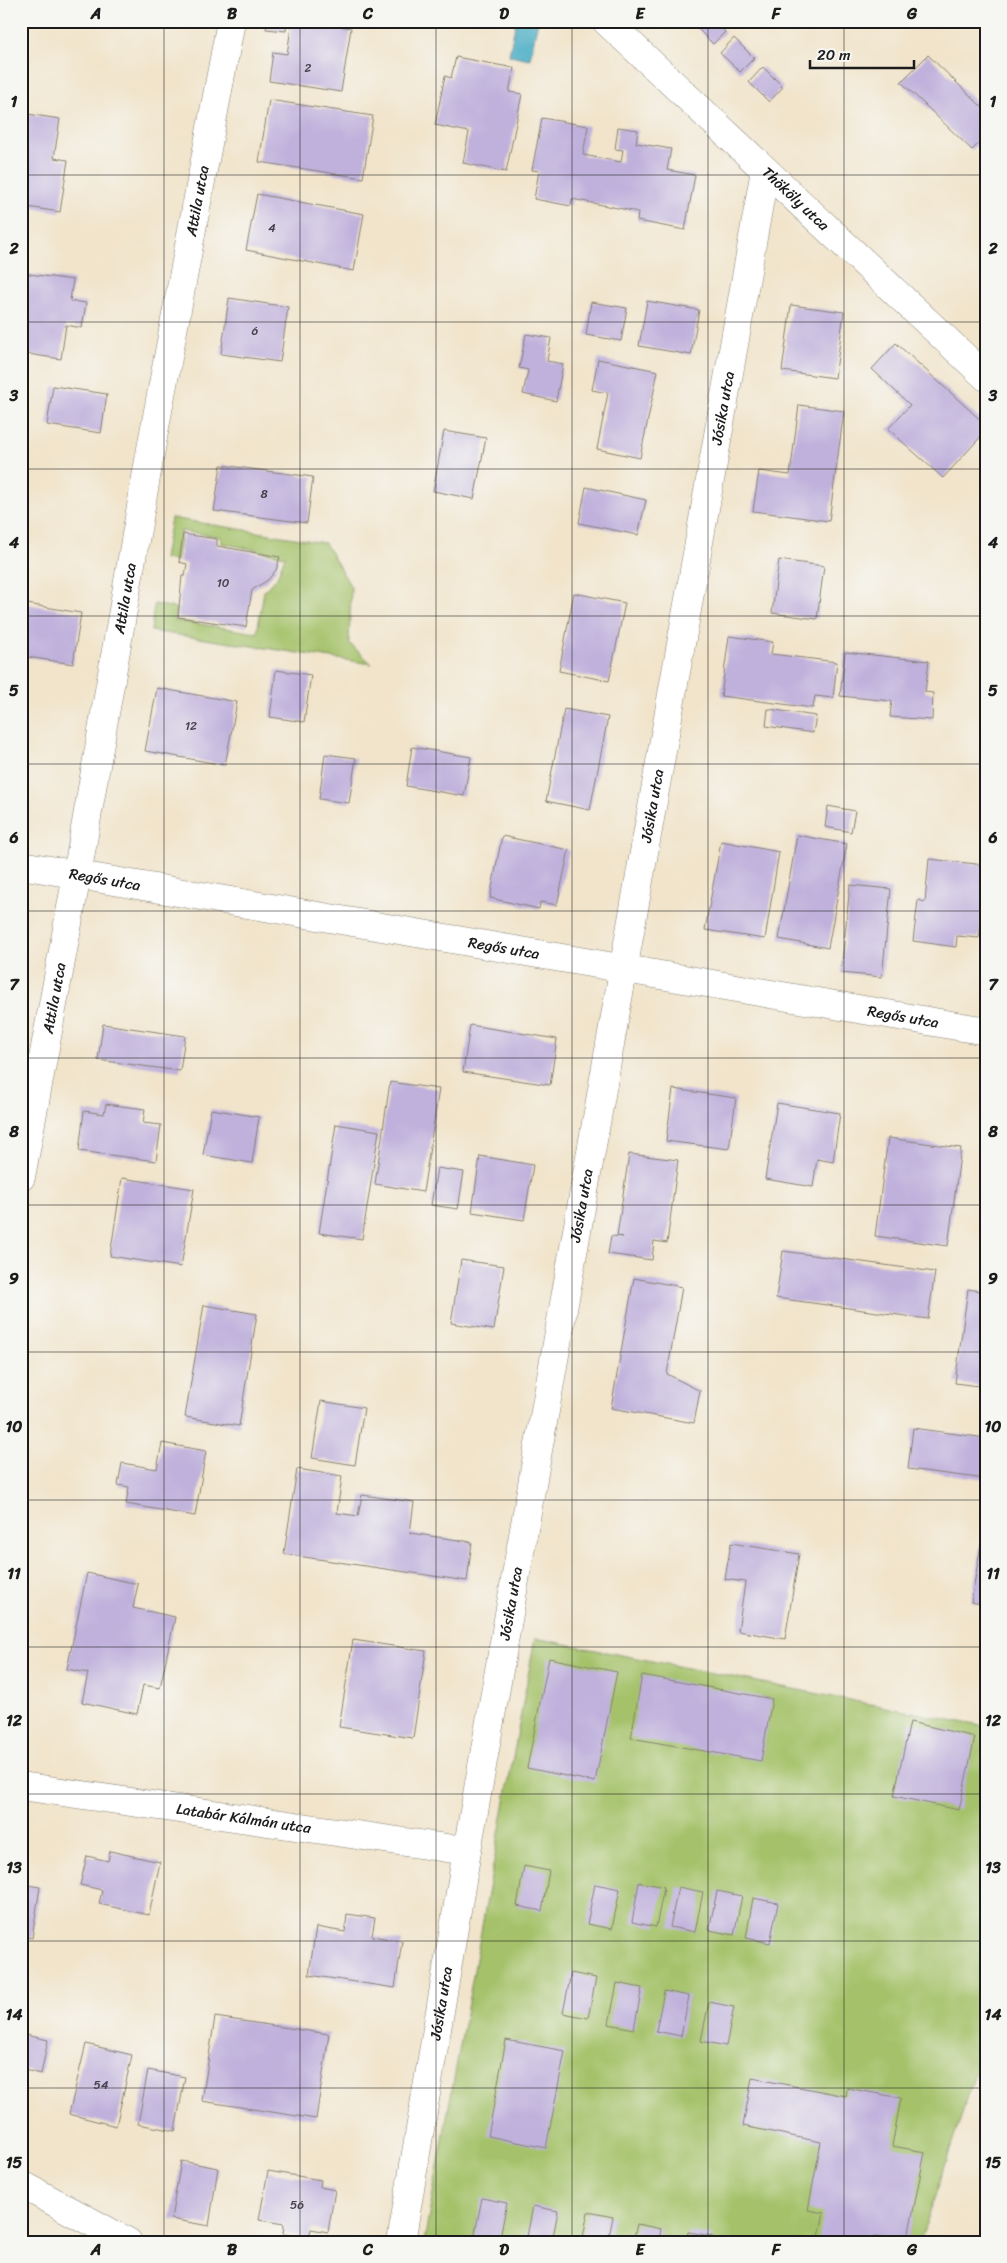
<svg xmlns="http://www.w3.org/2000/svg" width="1007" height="2263" font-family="Sriracha,sans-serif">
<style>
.green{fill:#a5c26a;stroke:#606f43}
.water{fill:#43aac3;stroke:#306370}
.building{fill:#bfb1dc}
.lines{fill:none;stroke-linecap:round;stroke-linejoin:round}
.minor-casing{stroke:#868074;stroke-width:29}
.minor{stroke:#fff;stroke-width:28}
.grid{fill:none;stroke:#1c1c1c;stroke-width:1;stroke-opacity:0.55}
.labels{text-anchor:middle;stroke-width:5;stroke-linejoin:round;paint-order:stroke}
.number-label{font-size:12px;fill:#45414c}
.street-label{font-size:15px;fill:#1c1c1c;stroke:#f6f6f2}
.neatline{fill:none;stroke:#1c1c1c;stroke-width:2}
.grid-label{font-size:16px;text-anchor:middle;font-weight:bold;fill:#1c1c1c}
</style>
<rect width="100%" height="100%" fill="#f6f6f2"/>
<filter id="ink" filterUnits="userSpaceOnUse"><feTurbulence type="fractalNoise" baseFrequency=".02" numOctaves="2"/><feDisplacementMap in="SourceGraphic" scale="10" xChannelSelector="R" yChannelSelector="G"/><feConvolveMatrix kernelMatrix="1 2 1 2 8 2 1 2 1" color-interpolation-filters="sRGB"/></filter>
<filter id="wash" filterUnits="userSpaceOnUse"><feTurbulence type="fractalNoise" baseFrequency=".0096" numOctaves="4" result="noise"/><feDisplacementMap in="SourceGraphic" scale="20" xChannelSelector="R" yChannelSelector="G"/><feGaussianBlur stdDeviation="1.12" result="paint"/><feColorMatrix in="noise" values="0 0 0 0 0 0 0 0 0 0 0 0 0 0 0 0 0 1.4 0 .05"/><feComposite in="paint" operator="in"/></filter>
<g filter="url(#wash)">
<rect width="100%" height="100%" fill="#f1e4cb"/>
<g class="green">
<path d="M171 518 325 543 351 587 349 643 372 664 151 631 154 604 176 608 174 620 257 633 264 591 277 577 285 556 221 543V537L181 531 176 561 164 559Z"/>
<path d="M535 1638 986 1727V2040L920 2242H424Z"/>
</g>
<path class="water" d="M516 21H538L530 59 509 55Z"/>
<g id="blocks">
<g class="building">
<path d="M267 21H287L286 31 266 29Z"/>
<path d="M292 21H310L351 28 341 92 269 81 273 52 287 54Z"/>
<path d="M694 21H715L725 32 713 44 692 23Z"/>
<path d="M734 38 754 58 740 72 720 53Z"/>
<path d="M928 55 986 111V136L972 150 901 82Z"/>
<path d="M456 57 514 68 509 92 522 94 506 172 463 163 469 132 435 125 445 76 451 78Z"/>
<path d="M763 67 783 87 769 102 749 82Z"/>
<path d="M269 100 373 116 363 178 259 162Z"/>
<path d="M21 113 60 119 54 158 68 160 60 212 21 206Z"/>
<path d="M542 118 588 126 583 155 621 162 623 150 615 149 618 127 638 130 636 143 671 149 667 170 695 175 685 230 637 221 638 212 572 199 571 206 534 199 539 171 532 170Z"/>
<path d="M257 194 364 214 354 271 246 250Z"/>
<path d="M22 273 73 280 70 301 86 303 82 328 66 325 61 359 21 353Z"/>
<path d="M229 298 288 307 280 362 221 354Z"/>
<path d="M647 301 699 310 691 355 639 346Z"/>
<path d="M591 302 627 308 621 341 586 335Z"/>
<path d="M791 305 844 312 835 378 782 371Z"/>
<path d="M526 334 551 338 547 361 563 364 556 401 523 394 528 370 519 368Z"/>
<path d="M896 343 986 425V431L943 478 888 429 910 405 872 369Z"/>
<path d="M598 359 658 371 640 458 597 449 608 393 592 390Z"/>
<path d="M53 386 107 394 101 433 47 425Z"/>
<path d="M799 405 844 411 829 521 753 511 759 471 790 475Z"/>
<path d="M444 431 486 438 474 499 433 491Z"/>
<path d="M221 465 313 477 307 523 214 511Z"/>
<path d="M586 487 646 500 638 535 579 523Z"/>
<path d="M183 534 217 539V546L280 557 276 570 268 580 252 590 246 627 178 617 182 576H185L187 564 179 562Z"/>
<path d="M779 560 824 566 817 619 772 613Z"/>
<path d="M574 593 625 603 609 681 559 671Z"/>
<path d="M21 603 81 613 73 664 21 656Z"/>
<path d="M729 636 773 642 771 654 837 662 833 698 815 696 813 708 721 696Z"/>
<path d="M845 652 929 661 925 692 933 693 932 720 890 717 892 701 840 696Z"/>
<path d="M276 670 311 675 304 722 270 717Z"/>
<path d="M157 688 237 702 225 765 145 751Z"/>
<path d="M564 709 608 717 590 810 546 801Z"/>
<path d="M768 709 816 716 813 733 766 726Z"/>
<path d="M412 747 471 757 464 796 406 786Z"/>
<path d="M325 754 356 758 349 803 319 799Z"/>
<path d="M828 806 855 811 851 832 825 827Z"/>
<path d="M797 835 847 844 828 948 779 939Z"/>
<path d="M502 836 569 850 557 905 540 902 539 909 490 898Z"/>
<path d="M721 841 779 852 765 939 705 930Z"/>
<path d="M929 859 986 865V918L982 917 979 938 957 936 956 947 913 941 918 900 925 902Z"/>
<path d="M850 885 891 889 882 977 841 973Z"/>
<path d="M103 1024 185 1036 180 1071 98 1060Z"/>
<path d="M470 1025 557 1039 550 1085 463 1072Z"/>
<path d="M390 1082 439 1089 423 1192 375 1184Z"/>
<path d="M673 1089 736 1098 729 1149 666 1141Z"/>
<path d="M777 1103 840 1113 833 1162 817 1159 813 1187 765 1179Z"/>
<path d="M106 1104 145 1109 143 1123 161 1125 156 1161 79 1151 84 1111 104 1114Z"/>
<path d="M211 1109 259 1117 252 1163 203 1155Z"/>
<path d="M336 1124 379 1131 362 1239 319 1233Z"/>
<path d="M888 1138 961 1148 948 1246 875 1236Z"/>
<path d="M629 1154 678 1160 667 1243 654 1241 652 1260 608 1254 611 1236 623 1237 617 1236Z"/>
<path d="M480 1156 533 1165 524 1220 472 1212Z"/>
<path d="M437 1168 464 1172 458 1209 431 1205Z"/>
<path d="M122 1178 194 1189 181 1267 110 1256Z"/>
<path d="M783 1251 935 1272 928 1319 776 1298Z"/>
<path d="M461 1260 504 1266 494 1330 451 1323Z"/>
<path d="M634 1278 682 1287 667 1374 700 1391 694 1423 611 1408Z"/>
<path d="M968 1289 986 1292V1387L955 1383Z"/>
<path d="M204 1305 257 1314 239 1426 185 1417Z"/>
<path d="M321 1401 364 1408 355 1465 312 1458Z"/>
<path d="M913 1428 986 1438V1479L908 1469Z"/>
<path d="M162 1443 206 1451 195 1516 126 1504 129 1487 118 1485 122 1463 157 1469Z"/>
<path d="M297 1469 342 1476 337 1513 358 1516 362 1495 414 1502 410 1533 472 1542 467 1581 284 1554Z"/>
<path d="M985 1522H986V1605L971 1602Z"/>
<path d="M731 1543 799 1554 785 1639 738 1631 745 1582 725 1579Z"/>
<path d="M87 1573 138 1584 133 1608 175 1617 160 1688 143 1685 137 1714 82 1702 88 1673 67 1669Z"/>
<path d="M353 1640 426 1651 413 1738 339 1727Z"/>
<path d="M549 1658 617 1672 595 1782 527 1768Z"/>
<path d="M642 1675 772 1699 761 1761 631 1738Z"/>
<path d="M910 1722 975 1737 959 1810 894 1796Z"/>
<path d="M110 1851 160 1862 149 1915 99 1904 102 1890 80 1885 87 1856 108 1861Z"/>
<path d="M524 1866 549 1871 542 1911 517 1906Z"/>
<path d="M639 1882 664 1887 656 1927 632 1922Z"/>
<path d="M21 1884 40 1887 32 1938 21 1936Z"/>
<path d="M595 1884 620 1889 612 1929 587 1924Z"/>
<path d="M678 1887 703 1892 695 1932 670 1927Z"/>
<path d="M717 1891 742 1896 734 1935 709 1930Z"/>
<path d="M753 1898 778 1903 770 1943 746 1938Z"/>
<path d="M347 1914 375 1918 372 1936 402 1941 395 1988 309 1975 316 1927 345 1932Z"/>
<path d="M571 1973 596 1978 588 2018 563 2013Z"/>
<path d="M617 1983 642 1988 634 2029 609 2024Z"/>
<path d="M664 1991 689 1996 681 2036 656 2031Z"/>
<path d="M709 2002 734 2007 726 2046 701 2041Z"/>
<path d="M215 2017 329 2034 316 2119 202 2101Z"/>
<path d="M21 2034 48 2040 41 2074 21 2069Z"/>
<path d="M506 2040 565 2051 546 2148 488 2136Z"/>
<path d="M86 2044 132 2055 116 2126 69 2114Z"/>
<path d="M148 2070 185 2077 175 2131 138 2124Z"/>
<path d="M752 2078 846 2096 847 2088 901 2098 892 2146 925 2152 907 2242 874 2237 873 2242H818L824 2213 808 2210 821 2142 743 2126Z"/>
<path d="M181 2161 218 2168 209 2226 171 2219Z"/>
<path d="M268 2171 321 2180 320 2187 335 2190 328 2232 311 2229 309 2238 283 2234 284 2224 259 2220Z"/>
<path d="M482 2198 507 2203 499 2242 474 2238Z"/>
<path d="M533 2206 558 2211 552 2242H526Z"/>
<path d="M588 2212 613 2217 608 2242H582Z"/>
<path d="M637 2224 661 2229 659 2242H633Z"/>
<path d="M688 2232 712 2236 711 2242H686Z"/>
</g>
</g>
</g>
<g filter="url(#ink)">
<use href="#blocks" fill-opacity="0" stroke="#868074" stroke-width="1"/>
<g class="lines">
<defs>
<g id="minor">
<path id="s1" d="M606 21 986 377"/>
<path id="s2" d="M21 865 986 1031"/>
<path id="s3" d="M21 1177 77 875 152 443 231 21"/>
<path id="s4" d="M21 1786 467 1851"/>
<path d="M21 2184 128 2242"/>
<path id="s5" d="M401 2242 467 1851 765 170"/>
</g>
</defs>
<use href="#minor" class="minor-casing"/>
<use href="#minor" class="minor"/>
</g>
</g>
<path class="grid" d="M164 21V2242M300 21V2242M436 21V2242M572 21V2242M708 21V2242M844 21V2242M21 175H986M21 322H986M21 469H986M21 616H986M21 764H986M21 911H986M21 1058H986M21 1205H986M21 1352H986M21 1500H986M21 1647H986M21 1794H986M21 1941H986M21 2088H986"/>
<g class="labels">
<g class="number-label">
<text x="308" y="72">2</text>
<text x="272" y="232">4</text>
<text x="255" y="335">6</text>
<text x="264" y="498">8</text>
<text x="223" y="587">10</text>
<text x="191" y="730">12</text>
<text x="101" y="2089">54</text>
<text x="297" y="2209">56</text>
</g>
<g class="street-label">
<text dy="5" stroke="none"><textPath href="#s1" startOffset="260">Thököly utca</textPath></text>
<text dy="5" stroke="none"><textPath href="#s3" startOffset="992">Attila utca</textPath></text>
<text dy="5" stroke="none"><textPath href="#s5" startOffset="1862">Jósika utca</textPath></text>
<text dy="5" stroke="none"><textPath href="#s3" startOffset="588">Attila utca</textPath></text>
<text dy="5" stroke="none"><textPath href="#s5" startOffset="1458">Jósika utca</textPath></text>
<text dy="5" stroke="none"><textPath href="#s2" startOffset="85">Regős utca</textPath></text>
<text dy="5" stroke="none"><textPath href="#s2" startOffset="490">Regős utca</textPath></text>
<text dy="5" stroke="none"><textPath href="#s3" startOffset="182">Attila utca</textPath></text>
<text dy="5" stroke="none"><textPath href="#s2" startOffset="895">Regős utca</textPath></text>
<text dy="5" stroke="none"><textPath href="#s5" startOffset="1052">Jósika utca</textPath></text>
<text dy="5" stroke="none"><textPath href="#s5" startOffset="648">Jósika utca</textPath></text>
<text dy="5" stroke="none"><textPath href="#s4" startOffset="225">Latabár Kálmán utca</textPath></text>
<text dy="5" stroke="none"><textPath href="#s5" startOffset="242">Jósika utca</textPath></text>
</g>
</g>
<rect width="1007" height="2263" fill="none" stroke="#f6f6f2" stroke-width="55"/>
<path d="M810 60v8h104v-8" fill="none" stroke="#1c1c1c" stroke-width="2.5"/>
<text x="817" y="60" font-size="15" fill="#1c1c1c" stroke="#f6f6f2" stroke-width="4" paint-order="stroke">20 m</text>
<rect x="28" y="28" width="952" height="2208" class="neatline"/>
<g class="grid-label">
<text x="96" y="19">A</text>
<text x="232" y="19">B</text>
<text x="368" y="19">C</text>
<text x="504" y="19">D</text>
<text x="640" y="19">E</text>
<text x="776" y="19">F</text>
<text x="912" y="19">G</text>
<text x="14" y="107">1</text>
<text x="993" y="107">1</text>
<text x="14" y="254">2</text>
<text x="993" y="254">2</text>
<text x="14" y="401">3</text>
<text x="993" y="401">3</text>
<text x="14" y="548">4</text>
<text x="993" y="548">4</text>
<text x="14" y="696">5</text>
<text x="993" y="696">5</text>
<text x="14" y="843">6</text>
<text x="993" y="843">6</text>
<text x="14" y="990">7</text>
<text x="993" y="990">7</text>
<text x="14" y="1137">8</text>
<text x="993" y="1137">8</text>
<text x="14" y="1284">9</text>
<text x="993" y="1284">9</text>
<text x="14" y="1432">10</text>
<text x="993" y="1432">10</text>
<text x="14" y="1579">11</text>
<text x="993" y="1579">11</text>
<text x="14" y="1726">12</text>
<text x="993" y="1726">12</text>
<text x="14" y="1873">13</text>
<text x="993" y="1873">13</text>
<text x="14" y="2020">14</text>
<text x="993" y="2020">14</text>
<text x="14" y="2168">15</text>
<text x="993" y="2168">15</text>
<text x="96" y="2255">A</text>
<text x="232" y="2255">B</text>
<text x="368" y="2255">C</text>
<text x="504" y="2255">D</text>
<text x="640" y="2255">E</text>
<text x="776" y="2255">F</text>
<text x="912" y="2255">G</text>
</g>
</svg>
